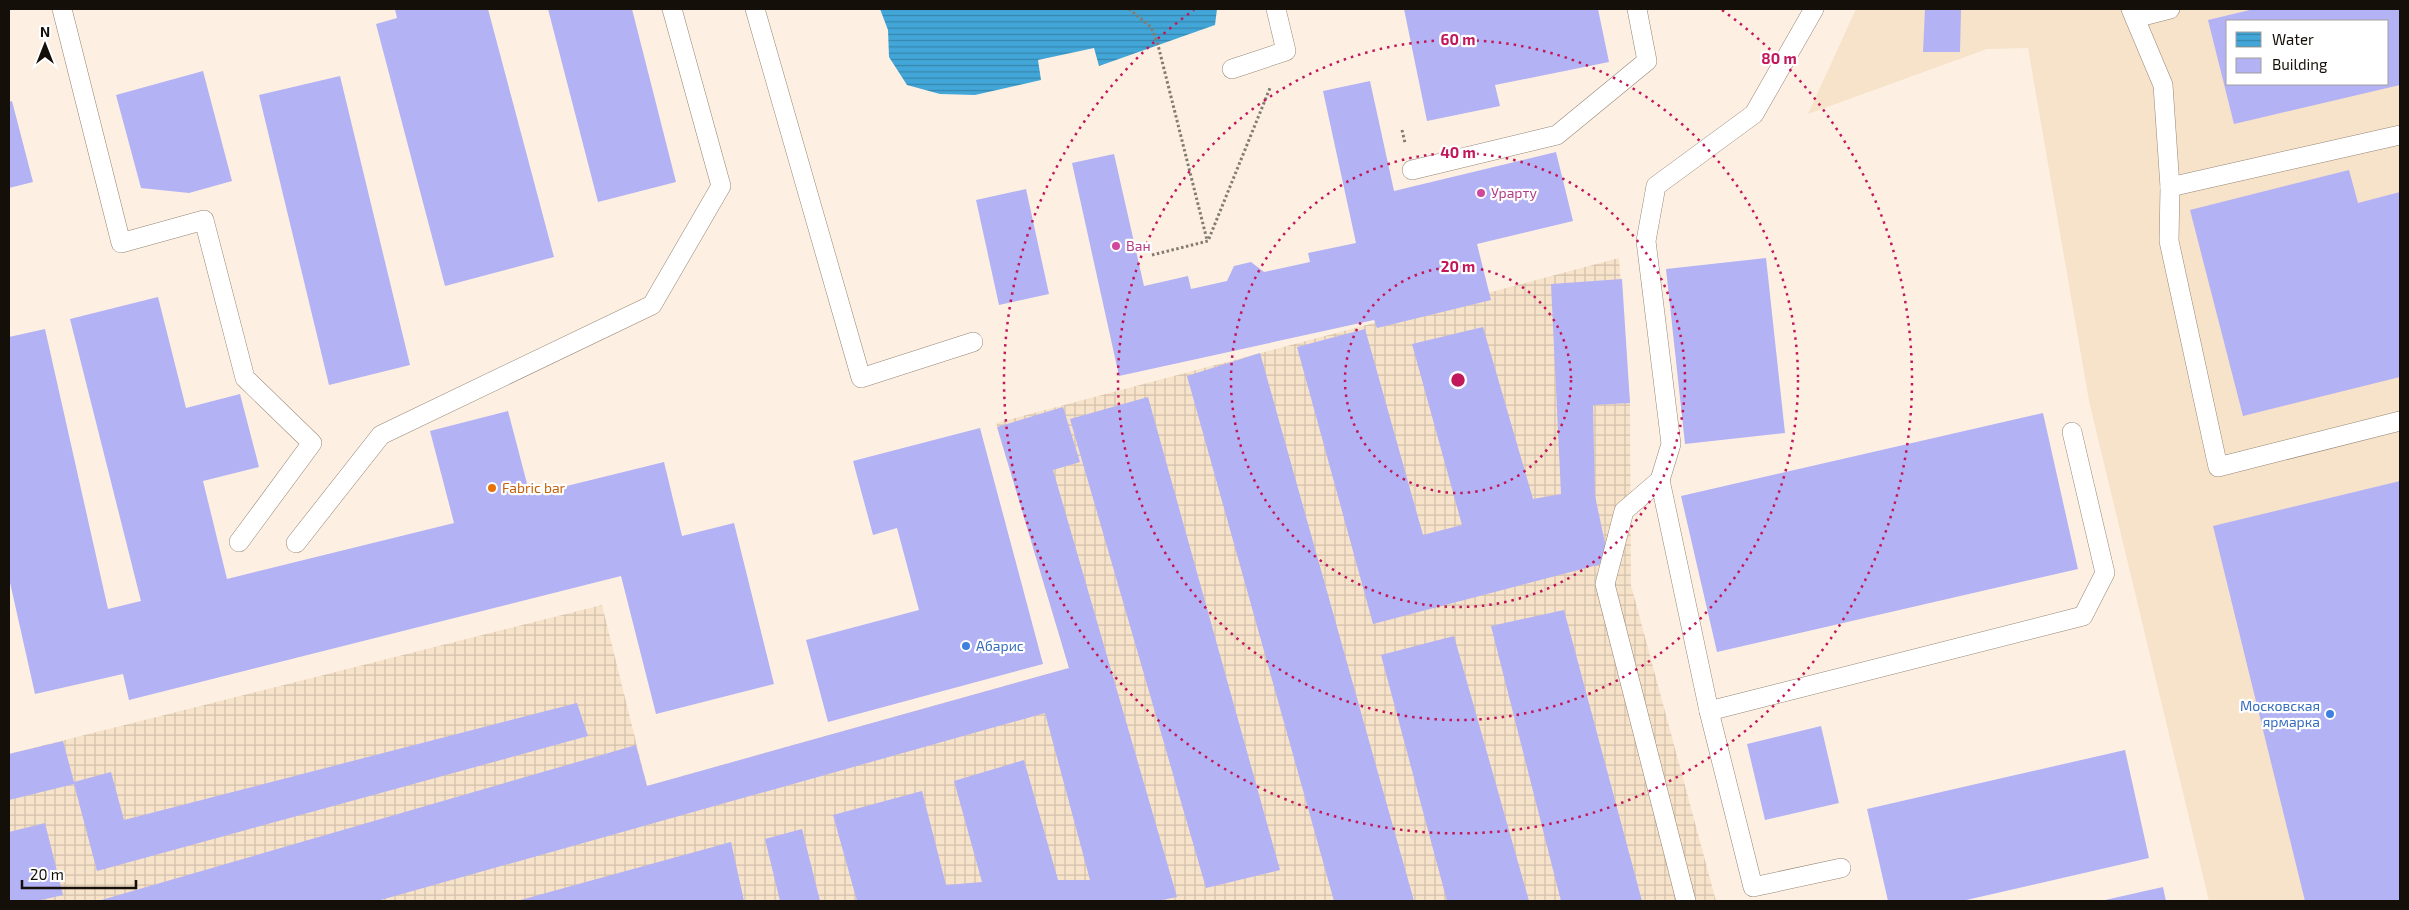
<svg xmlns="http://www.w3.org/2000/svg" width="2409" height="910" font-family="'Exo 2',sans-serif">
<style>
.built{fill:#f7e2ca;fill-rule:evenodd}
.industrial{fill:url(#industrial-grid)}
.water{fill:url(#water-rules)}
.building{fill:#b3b2f4;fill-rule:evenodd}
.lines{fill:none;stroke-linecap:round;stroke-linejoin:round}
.service-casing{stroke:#958676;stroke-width:20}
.path{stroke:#847b71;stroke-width:3;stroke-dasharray:2.5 2.5;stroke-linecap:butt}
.service{stroke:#fff;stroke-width:19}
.ring{fill:none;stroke:#c2185b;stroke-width:2.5;stroke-dasharray:2.5 5}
.hotel-dot{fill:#d1479c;stroke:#fff;stroke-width:2}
.food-dot{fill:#e8710a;stroke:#fff;stroke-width:2}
.shop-dot{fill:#3f7fe0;stroke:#fff;stroke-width:2}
.labels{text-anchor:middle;stroke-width:4.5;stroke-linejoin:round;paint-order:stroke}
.hotel-label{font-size:14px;fill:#b23c85;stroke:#fff;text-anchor:start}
.food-label{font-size:14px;fill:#c56008;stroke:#fff;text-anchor:start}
.shop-label{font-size:14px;fill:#366cbe;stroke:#fff;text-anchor:start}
.centre{fill:#c2185b;stroke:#fff;stroke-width:2.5}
.ring-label{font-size:15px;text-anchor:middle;font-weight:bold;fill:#c2185b;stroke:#fff;stroke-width:4.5;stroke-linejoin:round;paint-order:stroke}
</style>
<defs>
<pattern id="industrial-grid" width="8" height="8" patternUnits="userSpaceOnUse" patternTransform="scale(1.25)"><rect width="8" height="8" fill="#f7e2ca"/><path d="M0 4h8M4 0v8" fill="none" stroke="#d3c1ac"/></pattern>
<pattern id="water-rules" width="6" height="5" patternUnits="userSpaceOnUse" patternTransform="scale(1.25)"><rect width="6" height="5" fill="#42a6d8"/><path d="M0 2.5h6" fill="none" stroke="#3686ad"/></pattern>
</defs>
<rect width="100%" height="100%" fill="#fdf0e2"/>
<path class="built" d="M1856 9H2400V901H2209L2089 401 2028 48 1987 49 1808 114ZM2228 21H2388V84H2228Z"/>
<path class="industrial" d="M1619 258 1630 403 1631 585 1716 901H9V754L602 605 647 786 1069 668 996 423Z"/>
<path class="water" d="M880 9H1217L1215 25 1099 66 1094 48 1038 60 1041 80 975 95 940 94 907 85 889 57 888 30Z"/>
<g class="building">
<path d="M395 9H488L554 257 445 286 376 24 397 18Z"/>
<path d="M548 9H632L676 182 598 202Z"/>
<path d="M1404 9H1598L1609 62 1495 85 1500 106 1427 121Z"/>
<path d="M1925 9H1961L1960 52H1923Z"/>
<path d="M2254 9H2400V85L2234 124 2208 20ZM2228 21H2388V84H2228Z"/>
<path d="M203 71 232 181 189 193 141 188 116 95Z"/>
<path d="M340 76 410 365 329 385 259 95Z"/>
<path d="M1370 81 1394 191 1556 152 1573 221 1477 244 1491 300 1377 328 1374 320 1119 376 1072 163 1114 154 1144 286 1188 276 1191 289 1227 281 1234 266 1251 262 1264 272 1310 262 1308 253 1356 243 1323 91Z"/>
<path d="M12 101 33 182 9 188V102Z"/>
<path d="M2349 170 2358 203 2400 192V377L2243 416 2190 210Z"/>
<path d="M1026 189 1049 294 999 305 976 200Z"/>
<path d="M1766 258 1785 433 1685 444 1666 269Z"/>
<path d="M1622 279 1630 403 1593 405 1595 496 1609 562 1373 624 1297 347 1365 329 1423 535 1462 525 1412 344 1483 327 1533 499 1561 494 1551 284Z"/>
<path d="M158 297 186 408 240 394 259 467 203 481 227 579 454 523 430 431 508 411 530 495 664 462 682 536 734 523 774 684 656 714 621 576 129 700 123 674 35 694 9 578V337L45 329 108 609 141 601 70 319Z"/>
<path d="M1260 353 1414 901H1334L1187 376Z"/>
<path d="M1148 397 1280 870 1206 888 1070 419Z"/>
<path d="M1063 407 1080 462 1053 470 1177 897 1157 901H857L833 815 922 791 946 885 982 882 954 781 1024 760 1058 880H1090L1045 713 377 901H98L636 745 647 786 1069 668 997 427Z"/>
<path d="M2043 413 2078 569 1717 652 1681 496Z"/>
<path d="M980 428 1043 664 828 722 806 640 919 610 897 528 873 535 853 461Z"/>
<path d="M2400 481V901H2305L2213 526Z"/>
<path d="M1564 610 1642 901H1561L1491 626Z"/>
<path d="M1454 636 1529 901H1447L1381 655Z"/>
<path d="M577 703 588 736 97 871 74 784 9 800V754L63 741 74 782 111 772 124 820Z"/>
<path d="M1821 726 1839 803 1765 820 1747 744Z"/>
<path d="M2125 750 2149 858 1962 901H1888L1867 809Z"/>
<path d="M45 823 63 895 37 901H9V832Z"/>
<path d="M802 829 820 901H780L765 839Z"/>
<path d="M731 842 744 901H517Z"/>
<path d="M2163 887 2166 901H2105V900Z"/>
</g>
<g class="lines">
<defs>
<g id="service">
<path d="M62 9 121 243 204 220 245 378 312 443 239 542"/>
<path d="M755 9 861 378 973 342"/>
<path d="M2131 9 2163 85 2170 187 2169 241 2218 467 2400 421"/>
<path d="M2135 18 2170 9"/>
<path d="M1232 69 1286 51 1276 9"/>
<path d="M1412 170 1557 135 1647 61 1637 9"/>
<path d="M2170 187 2400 135"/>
<path d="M1660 480 1709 711 1753 887 1841 868"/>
<path d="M296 543 381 435 652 305 721 186 672 9"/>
<path d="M1709 711 2083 616 2105 573 2072 432"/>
<path d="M1686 901 1605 584 1624 511 1660 480 1671 444 1646 241 1656 186 1754 114 1814 9"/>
</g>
</defs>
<use href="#service" class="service-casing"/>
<g class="path">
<path d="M1129 9 1151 27 1158 45 1207 240"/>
<path d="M1402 130 1405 143"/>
<path d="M1152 255 1208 241 1270 88"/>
</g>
<use href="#service" class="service"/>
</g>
<g class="ring">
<circle cx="1458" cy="380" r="113"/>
<circle cx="1458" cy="380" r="227"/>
<circle cx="1458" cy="380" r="340"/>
<path d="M1722 10A454 454 0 1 1 1194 10"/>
</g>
<g class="hotel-dot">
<circle cx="1481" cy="193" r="5"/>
<circle cx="1116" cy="246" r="5"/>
</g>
<circle class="food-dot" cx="492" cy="488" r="5"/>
<g class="shop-dot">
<circle cx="966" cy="646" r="5"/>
<circle cx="2330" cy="714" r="5"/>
</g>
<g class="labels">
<g class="hotel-label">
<text x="1491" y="198">Урарту</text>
<text x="1126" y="251">Ван</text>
</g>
<g class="food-label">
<text x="502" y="493">Fabric bar</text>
</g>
<g class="shop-label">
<text x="976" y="651">Абарис</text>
<text x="2320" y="711" text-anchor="end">Московская<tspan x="2320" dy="16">ярмарка</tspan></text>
</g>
</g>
<circle cx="1458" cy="380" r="8" class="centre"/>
<g class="ring-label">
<text x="1458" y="45">60 m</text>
<text x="1779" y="64">80 m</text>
<text x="1458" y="158">40 m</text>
<text x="1458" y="272">20 m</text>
</g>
<rect width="2409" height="910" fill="none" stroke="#140f09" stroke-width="20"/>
<rect x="2226" y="20" width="162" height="65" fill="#ffffff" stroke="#a19f9d"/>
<rect x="2236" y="32" width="25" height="15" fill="url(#water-rules)" stroke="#a19f9d"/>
<text x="2272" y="45" font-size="15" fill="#140f09">Water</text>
<rect x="2236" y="58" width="25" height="15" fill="#b3b2f4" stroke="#a19f9d"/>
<text x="2272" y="70" font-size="15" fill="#140f09">Building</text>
<g transform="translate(45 45)" stroke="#ffffff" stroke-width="4" paint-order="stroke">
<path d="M0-4L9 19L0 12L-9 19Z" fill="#140f09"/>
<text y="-8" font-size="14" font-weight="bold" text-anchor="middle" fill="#140f09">N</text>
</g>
<path d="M22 880v8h114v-8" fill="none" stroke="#140f09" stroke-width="2.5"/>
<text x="30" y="880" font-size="15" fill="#140f09" stroke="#ffffff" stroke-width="4" paint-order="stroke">20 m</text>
</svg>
